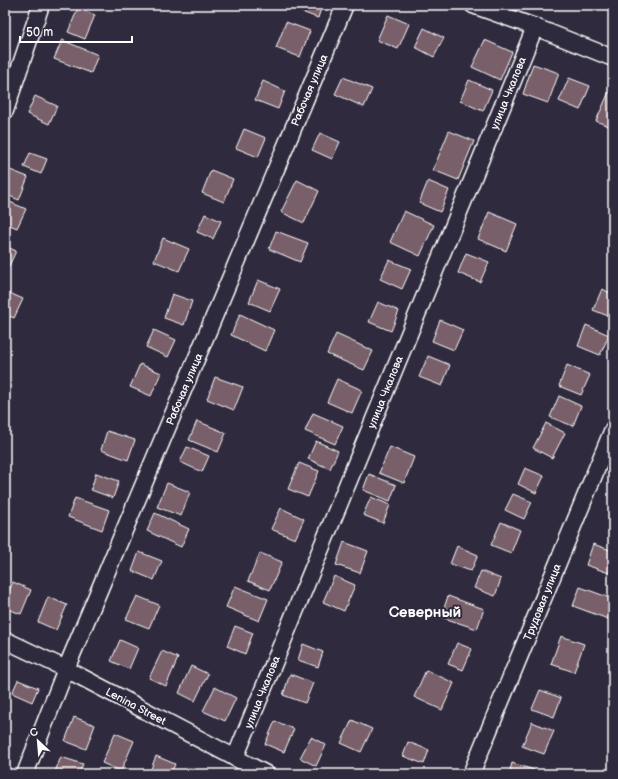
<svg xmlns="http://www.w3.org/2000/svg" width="618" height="779" font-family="'Balsamiq Sans',sans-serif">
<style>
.building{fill:#785f69;stroke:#fff}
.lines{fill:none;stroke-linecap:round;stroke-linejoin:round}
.minor-casing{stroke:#fff;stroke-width:19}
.minor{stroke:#2f2a3d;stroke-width:16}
.labels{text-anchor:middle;stroke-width:4;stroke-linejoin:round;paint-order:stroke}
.street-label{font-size:11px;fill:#fff;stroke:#2f2a3d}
.district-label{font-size:15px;font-weight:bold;fill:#fff;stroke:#2f2a3d}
</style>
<rect width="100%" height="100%" fill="#2f2a3d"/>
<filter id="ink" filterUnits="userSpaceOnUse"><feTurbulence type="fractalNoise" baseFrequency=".025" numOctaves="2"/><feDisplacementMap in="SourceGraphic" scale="8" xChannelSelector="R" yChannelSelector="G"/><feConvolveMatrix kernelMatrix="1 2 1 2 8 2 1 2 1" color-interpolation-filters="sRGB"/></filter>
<g filter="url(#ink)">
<g class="building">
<path d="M5 5H10L5 17Z"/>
<path d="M292 5H322L318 18 291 8Z"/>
<path d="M78 8 95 15 85 39 68 32Z"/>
<path d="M388 15 409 24 398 49 377 40Z"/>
<path d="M286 22 310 31 300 57 276 48Z"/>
<path d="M424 28 444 38 434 57 415 47Z"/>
<path d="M62 40 98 55 91 73 54 59Z"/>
<path d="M485 40 512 52 500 80 472 67Z"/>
<path d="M533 64 559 73 548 103 523 94Z"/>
<path d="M343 77 372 89 364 107 335 94Z"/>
<path d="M569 78 590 86 580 110 559 101Z"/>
<path d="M469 80 492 90 483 111 460 101Z"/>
<path d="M263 81 285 91 278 109 255 100Z"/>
<path d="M609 92 613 94V128L596 121Z"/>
<path d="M35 96 57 106 49 124 27 114Z"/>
<path d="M244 129 266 138 258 157 236 148Z"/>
<path d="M449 131 474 141 458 180 433 170Z"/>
<path d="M320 133 340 142 332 159 312 150Z"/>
<path d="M30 153 47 159 41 174 24 167Z"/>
<path d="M5 168 28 177 19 200 5 194Z"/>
<path d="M211 170 233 179 224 202 202 193Z"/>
<path d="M297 180 319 191 304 223 281 212Z"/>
<path d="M428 181 449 190 440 212 419 203Z"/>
<path d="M5 200 26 209 17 228 5 223Z"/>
<path d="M404 211 434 225 420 256 390 242Z"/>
<path d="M489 212 517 224 506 251 478 239Z"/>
<path d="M205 214 221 221 213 239 197 232Z"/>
<path d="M276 231 308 243 300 262 269 249Z"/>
<path d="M163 238 189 249 179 271 154 261Z"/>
<path d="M5 246 16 251 7 270 5 269Z"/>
<path d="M466 253 489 262 480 282 458 273Z"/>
<path d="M389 260 411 269 402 289 380 279Z"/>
<path d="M258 280 280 289 270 311 249 302Z"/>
<path d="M602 289 613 294V318L593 310Z"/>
<path d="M5 291 23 299 14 318 5 314Z"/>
<path d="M172 294 192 301 184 325 164 318Z"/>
<path d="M378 302 399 311 391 331 369 322Z"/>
<path d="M240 314 274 330 265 351 231 335Z"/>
<path d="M440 320 463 330 454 350 432 341Z"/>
<path d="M586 325 609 335 600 355 578 346Z"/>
<path d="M154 330 176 340 168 357 146 347Z"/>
<path d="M336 334 373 351 364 370 327 354Z"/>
<path d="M428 356 450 365 442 386 419 377Z"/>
<path d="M140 364 161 373 151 396 130 387Z"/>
<path d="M567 365 590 375 581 395 559 386Z"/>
<path d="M215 377 243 387 234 410 207 399Z"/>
<path d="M337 379 362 390 352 413 327 402Z"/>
<path d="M559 396 581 406 573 426 550 417Z"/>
<path d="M313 413 343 426 335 444 305 431Z"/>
<path d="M197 421 226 433 218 452 189 440Z"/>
<path d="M546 423 565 433 552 458 533 448Z"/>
<path d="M107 431 135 440 128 460 101 450Z"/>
<path d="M316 441 338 451 330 469 308 459Z"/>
<path d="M187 447 209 456 202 472 180 462Z"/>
<path d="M390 447 414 457 404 483 379 473Z"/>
<path d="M299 463 319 471 308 497 288 489Z"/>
<path d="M525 468 544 476 536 493 518 484Z"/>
<path d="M96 473 119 481 113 498 91 490Z"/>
<path d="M369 474 396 485 390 501 363 490Z"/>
<path d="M167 483 190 492 181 516 157 507Z"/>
<path d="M513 494 532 502 524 519 505 510Z"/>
<path d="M371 497 390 505 383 523 363 515Z"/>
<path d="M75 498 109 510 102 530 68 517Z"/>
<path d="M281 508 304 519 295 539 271 529Z"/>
<path d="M155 513 189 529 181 547 147 531Z"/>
<path d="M501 522 520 530 511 553 491 545Z"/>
<path d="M344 542 368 551 360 573 336 565Z"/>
<path d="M593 544 613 551V562L609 573 586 565Z"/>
<path d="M457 546 478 555 471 571 450 564Z"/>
<path d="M139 552 162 561 154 580 132 571Z"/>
<path d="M260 553 282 562 270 590 248 581Z"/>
<path d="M481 571 501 579 495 596 474 588Z"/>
<path d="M334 576 355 585 344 611 323 602Z"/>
<path d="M13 582 31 590 21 614 5 608V600Z"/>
<path d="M235 586 268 599 259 621 226 607Z"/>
<path d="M580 587 613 599 608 619 573 606Z"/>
<path d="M137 596 159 605 149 628 126 619Z"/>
<path d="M448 596 484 609 477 629 441 617Z"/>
<path d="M48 597 67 605 56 630 38 622Z"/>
<path d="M235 626 253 633 245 654 227 646Z"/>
<path d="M561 636 584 644 574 672 551 664Z"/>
<path d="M120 640 138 648 129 669 111 661Z"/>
<path d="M457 643 472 649 463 670 448 664Z"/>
<path d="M303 644 323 652 318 667 298 660Z"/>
<path d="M162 651 178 658 166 686 149 678Z"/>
<path d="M191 666 208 674 195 701 179 693Z"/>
<path d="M426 670 454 683 442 710 414 697Z"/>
<path d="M290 674 313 683 305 703 283 695Z"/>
<path d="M5 680 10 682 5 693Z"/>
<path d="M18 680 38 688 32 702 12 693Z"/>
<path d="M215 687 236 698 225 721 203 711Z"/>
<path d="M540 690 561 698 554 717 532 709Z"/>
<path d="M74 717 95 725 86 749 65 741Z"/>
<path d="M352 720 372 729 361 752 341 743Z"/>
<path d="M275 721 294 729 284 752 265 744Z"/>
<path d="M532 722 554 731 544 754 522 746Z"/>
<path d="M115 733 134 741 121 771 102 763Z"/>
<path d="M311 737 326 745 316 766 300 758Z"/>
<path d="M408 742 429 750 424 764 403 756Z"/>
<path d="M156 756 175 764 171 774H149Z"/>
<path d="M61 757 83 764 79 774H54Z"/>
<path d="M512 763 534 770 532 774H509Z"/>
</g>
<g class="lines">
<defs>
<g id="minor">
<path d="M473 5 535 27 613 58"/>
<path d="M5 111 41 5"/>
<path d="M5 640 66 669 266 774"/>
<path d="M235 758 535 27"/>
<path d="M25 774 66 669 345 5"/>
<path d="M471 774 613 429"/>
</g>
</defs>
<use href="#minor" class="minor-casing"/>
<use href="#minor" class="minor"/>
</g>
</g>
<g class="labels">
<g class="street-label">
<text transform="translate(309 90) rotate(-67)" y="4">Рабочая улица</text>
<text transform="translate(508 93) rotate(-68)" y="4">улица Чкалова</text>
<text transform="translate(184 389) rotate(-67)" y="4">Рабочая улица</text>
<text transform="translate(385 392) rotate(-68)" y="4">улица Чкалова</text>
<text transform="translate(542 602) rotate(-68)" y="4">Трудовая улица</text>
<text transform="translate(262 692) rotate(-68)" y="4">улица Чкалова</text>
<text transform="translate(136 706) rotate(28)" y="4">Lenina Street</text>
</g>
<g class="district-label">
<text x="425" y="617">Северный</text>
</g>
</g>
<rect width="618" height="779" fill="none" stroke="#2f2a3d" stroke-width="20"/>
<rect x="10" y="10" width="598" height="759" fill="none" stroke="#fff" stroke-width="1.5" filter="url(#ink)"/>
<g transform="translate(38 741) rotate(334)" stroke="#2f2a3d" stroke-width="3" paint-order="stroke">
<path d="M0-3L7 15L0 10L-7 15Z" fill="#ffffff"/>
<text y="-6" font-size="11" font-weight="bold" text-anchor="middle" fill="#ffffff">С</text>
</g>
<path d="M20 36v6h112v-6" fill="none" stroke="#ffffff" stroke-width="2"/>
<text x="26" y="36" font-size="12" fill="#ffffff" stroke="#2f2a3d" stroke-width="3" paint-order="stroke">50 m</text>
</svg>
